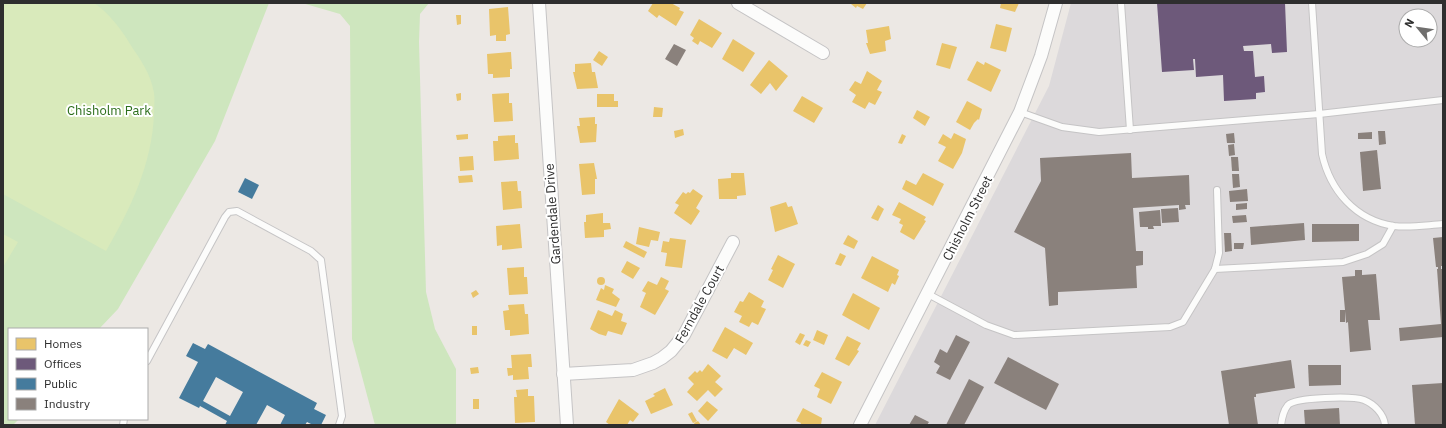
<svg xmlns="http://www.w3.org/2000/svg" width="1446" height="428" font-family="'IBM Plex Sans',sans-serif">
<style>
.industrial{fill:#dcd9db;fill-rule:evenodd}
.green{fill:#cee6be}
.pitch{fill:#d9eabb}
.homes{fill:#e9c46a}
.offices{fill:#6d597a}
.public{fill:#457b9d;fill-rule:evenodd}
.industry{fill:#8a817c}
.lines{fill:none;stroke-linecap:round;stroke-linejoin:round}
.service-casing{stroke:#c5c4c5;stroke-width:8}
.minor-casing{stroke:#c5c4c5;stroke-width:14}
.service{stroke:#fcfcfb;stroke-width:6}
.minor{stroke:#fcfcfb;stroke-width:12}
.labels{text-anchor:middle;stroke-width:4;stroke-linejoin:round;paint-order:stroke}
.park-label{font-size:13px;fill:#2c6e1b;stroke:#fff}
.street-label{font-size:13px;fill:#2e2e2e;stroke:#fff}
</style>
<rect width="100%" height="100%" fill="#ece8e4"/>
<path class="industrial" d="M1071 3H1443V425H875L1049 86ZM1406 16H1430V40H1406Z"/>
<g class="green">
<path d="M3 3H269L215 141 118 309 99 329H9V419H19L13 425H3Z"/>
<path d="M302 3H429L420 14 419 42 426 292 435 329 456 369V425H375L352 339 350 26 340 14Z"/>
</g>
<g class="pitch">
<path d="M3 3H94C109 13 121 29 130 44 140 59 151 74 154 93 155 99 154 107 154 114 152 164 131 208 106 251L3 194Z"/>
<path d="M3 234 18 242 3 267Z"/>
</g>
<g class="homes">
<path d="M653 3H671L680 8 679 10 684 12 676 26 659 15 657 18 648 11Z"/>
<path d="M852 3H867L863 9 857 6 856 8 851 4Z"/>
<path d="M1001 3H1019L1015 12 1000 8Z"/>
<path d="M508 7 510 34 506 35V41H496V35L490 36 489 9Z"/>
<path d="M456 15H461V24L457 25Z"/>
<path d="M699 19 722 33 712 48 700 41 698 45 692 41 694 38 690 35Z"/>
<path d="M996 24 1012 28 1006 52 990 48Z"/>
<path d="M889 26 891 39 885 41 886 51 870 54 866 43H868L866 30Z"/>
<path d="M733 39 755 53 743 72 722 59Z"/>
<path d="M942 43 957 47 950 69 936 65Z"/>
<path d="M599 51 608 57 602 66 593 60Z"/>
<path d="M511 52 512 69H510V77L493 78V74H488L487 54Z"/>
<path d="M769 60 788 76 776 91 770 83 761 94 750 85Z"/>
<path d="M977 61 984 65 985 62 1001 70 991 92 967 80Z"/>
<path d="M591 63 592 72H595L598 88 577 89 573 72H575V64Z"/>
<path d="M867 71 882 81 877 90 882 92 875 105 869 102 865 109 852 102 856 95 849 90 855 81 861 84Z"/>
<path d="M461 93V100L457 101 456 94Z"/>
<path d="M509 93V103H512L513 121 494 122 492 94Z"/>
<path d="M597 94H614V101H618V107H597Z"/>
<path d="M802 96 823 108 814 123 793 111Z"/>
<path d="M967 101 982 109 979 120 978 119 974 123 970 130 956 122Z"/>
<path d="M654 107 663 108 662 117H653Z"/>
<path d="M917 110 930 117 925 126 913 118Z"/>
<path d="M595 117V124H597L596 142 580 143 577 126H580L579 118Z"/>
<path d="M683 129 684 135 675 138 674 131Z"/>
<path d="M954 133 966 139 962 153 953 169 938 161 946 147 938 143 943 134 951 139Z"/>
<path d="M468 134V139L457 140 456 135Z"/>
<path d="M902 134 906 136 902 144 898 143Z"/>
<path d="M515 135V143H518L519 159 494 161 493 141H498V136Z"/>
<path d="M473 156 474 170 460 171 459 157Z"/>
<path d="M594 163 597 179H595V194L582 195 579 164Z"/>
<path d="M731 173H744L746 195 737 196V199H719L718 179 731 178Z"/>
<path d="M923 173 944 184 933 206 902 189 906 180 916 185Z"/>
<path d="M472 175 473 182 459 183 458 176Z"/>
<path d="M517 181 518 191H521L522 208 503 210 501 182Z"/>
<path d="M693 189 703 196 696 208 700 211 691 225 674 213 679 205 675 203 683 192 686 194 688 192 690 193Z"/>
<path d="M786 202 788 207 792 206 798 224 775 232 770 207Z"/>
<path d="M899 202 926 217 924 220 926 221 914 240 900 232 903 225 899 223 901 219 892 215Z"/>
<path d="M878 205 884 209 878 221 871 218Z"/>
<path d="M603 213V223H610L611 229 604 230V237L585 238 584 222H586V215Z"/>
<path d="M520 224 522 248 502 250V245L497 246 496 226Z"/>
<path d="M639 227 660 232 658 241 651 240 649 247 636 244Z"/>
<path d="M848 235 858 241 854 249 843 244Z"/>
<path d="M670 238 686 240 682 268 665 266 667 253 661 252 663 241 669 242Z"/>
<path d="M626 241 647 252 644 258 623 247Z"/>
<path d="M840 253 846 256 841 266 835 264Z"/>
<path d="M778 255 795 264 783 288 768 280 773 270 771 269Z"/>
<path d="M872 256 899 270 897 275 899 276 895 285 892 283 888 292 861 278Z"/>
<path d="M627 261 640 268 633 279 621 272Z"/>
<path d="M524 267V277H527L528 294 509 295 507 268Z"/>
<path d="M661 277 669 281 665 289 669 291 655 315 640 307 646 293 642 291 648 281 657 285Z"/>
<circle cx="601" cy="281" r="4"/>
<path d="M605 285 614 289 612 293 620 299 616 307 596 300 601 288 604 290Z"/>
<path d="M476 290 479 294 473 298 471 293Z"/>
<path d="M749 292 764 301 761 307 766 309 758 325 752 322 749 327 739 322 742 316 734 312 740 301 743 302Z"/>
<path d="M853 293 880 308 869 330 842 315Z"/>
<path d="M524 304 525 314H528L529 334 510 336V330H505L503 311 509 310 508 305Z"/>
<path d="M598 310 612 316 615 310 623 314 621 321 627 323 622 335 608 331 606 336 599 334 590 329Z"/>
<rect x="472" y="326" width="5" height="9"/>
<path d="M725 327 753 343 746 355 734 348 727 359 712 351Z"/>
<path d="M817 330 828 335 824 345 813 340Z"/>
<path d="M800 333 805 335 800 345 795 342Z"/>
<path d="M847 336 861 343 857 350 859 351 849 366 835 359Z"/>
<path d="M806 340 811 342 808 347 803 345Z"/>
<path d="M531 354 532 367H528L529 379 513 380V375L508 376 507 368H512L511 355Z"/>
<path d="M708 364 721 376 715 382 723 389 715 397 708 390 697 401 687 392 694 384 688 378 695 371 697 373 700 370 702 372Z"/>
<path d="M478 367 479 373 471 374 470 368Z"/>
<path d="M822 372 842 382 831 404 817 397 820 389 814 386Z"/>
<path d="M665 388 673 405 651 414 645 401 655 396 653 394Z"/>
<path d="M528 389V396H534L535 422 515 423 514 397H517L516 390Z"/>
<rect x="473" y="399" width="6" height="10"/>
<path d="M619 399 639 414 633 422 630 420 627 425H610L606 422Z"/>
<path d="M707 401 718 410 708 421 698 411Z"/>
<path d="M803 408 822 418 821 425H800L801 423 796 421Z"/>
<path d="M692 412 697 421 693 423 688 414Z"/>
<path d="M698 421 701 425H695L694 423Z"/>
</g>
<path class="offices" d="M1157 3H1285L1287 52 1272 53 1271 44 1243 46 1244 51H1253L1255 77 1264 76 1265 92 1256 93V99L1224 101 1223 75 1196 77 1195 59H1193L1194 70 1162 72Z"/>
<g class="public">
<path d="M245 178 259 185 252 199 238 192Z"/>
<path d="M193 343 205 349 208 344 317 403 314 409 326 415 321 425H313L307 422 305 425H280L285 415 267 405 256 425H225L227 421 200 406 199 408 179 398 198 362 186 356ZM216 377 243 392 230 416 203 401Z"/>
</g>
<g class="industry">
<path d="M674 44 686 50 677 66 665 59Z"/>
<path d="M1378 131H1385L1386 144 1379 145Z"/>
<path d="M1372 132V139H1358V133Z"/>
<path d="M1234 133 1235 143H1227L1226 134Z"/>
<path d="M1234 144 1235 155 1229 156 1228 145Z"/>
<path d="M1377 150 1381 189 1363 191 1360 152Z"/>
<path d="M1131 153 1132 178 1189 175 1190 205H1185L1186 209 1179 210V205L1133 208 1136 251H1143V265L1136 266 1137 288 1058 292V305L1049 306 1045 248 1014 232 1041 181 1040 158Z"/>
<path d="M1231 157H1238L1239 171H1232Z"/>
<path d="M1232 174H1239L1240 187 1233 188Z"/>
<path d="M1247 189 1248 201 1230 202 1229 191Z"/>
<path d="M1247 203V209L1236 210V204Z"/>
<path d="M1178 208 1179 222 1162 223 1161 209Z"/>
<path d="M1160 210 1161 226H1153L1154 229H1148V227H1140L1139 212Z"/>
<path d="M1246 215 1247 222 1233 223 1232 216Z"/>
<path d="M1304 223 1305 240 1251 245 1250 227Z"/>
<path d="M1312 224H1359V241L1312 242Z"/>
<path d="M1224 233H1231L1232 251 1225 252Z"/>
<path d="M1443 237V266H1441V269H1443V337L1400 341 1399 328 1441 324 1437 269H1438V267H1436L1433 238Z"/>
<path d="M1234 243H1244L1243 249H1234Z"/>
<path d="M1355 270H1362V275L1376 274 1380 320H1368L1371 350 1350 352 1348 322 1346 323 1345 311V322H1340V310H1345L1342 277 1355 276Z"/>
<path d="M956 335 970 342 950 380 936 373 940 366 934 362 940 349 947 353Z"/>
<path d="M1008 357 1059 384 1046 410 994 383Z"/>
<path d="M1291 360 1295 388 1256 394V397H1254L1258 425H1229L1221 371Z"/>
<path d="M1308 365H1341V385L1309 386Z"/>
<path d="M969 379 984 387 964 425H946Z"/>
<path d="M1443 383V425H1415L1412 385Z"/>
<path d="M1339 408 1340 425H1305L1304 410Z"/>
<path d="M915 415 929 422 927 425H909Z"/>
</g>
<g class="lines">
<defs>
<g id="service">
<path d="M1121 3 1130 130"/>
<path d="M1312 3 1322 154C1330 190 1355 220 1394 226 1410 228 1427 225 1443 224"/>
<path d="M1020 112 1062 127 1099 132 1319 114 1443 100"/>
<path d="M1215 269 1343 262 1367 254 1383 244 1393 226"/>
<path d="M928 294 986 325 1014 335 1170 327 1183 322 1215 269 1219 253 1217 190"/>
<path d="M147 361 225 217 229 212 237 211 311 251 321 260 342 416 339 425"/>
<path d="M123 425 124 419"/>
<path d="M1281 425C1282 418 1283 411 1288 405 1296 397 1353 396 1364 400 1374 404 1384 414 1385 425"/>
</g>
<g id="minor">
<path d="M539 3 567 425"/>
<path d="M738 3 823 53"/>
<path d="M563 374 633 370 653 363 662 358 671 351 684 335 733 242"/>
<path d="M860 425 1020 112 1041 56 1056 3"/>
</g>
</defs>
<use href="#service" class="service-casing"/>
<use href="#minor" class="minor-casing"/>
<use href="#service" class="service"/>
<use href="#minor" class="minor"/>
</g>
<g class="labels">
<g class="park-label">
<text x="109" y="115">Chisholm Park</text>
</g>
<g class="street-label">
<text transform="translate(552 214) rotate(-94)" y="5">Gardendale Drive</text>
<text transform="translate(967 218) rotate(-63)" y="5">Chisholm Street</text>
<text transform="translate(699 304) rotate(-61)" y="5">Ferndale Court</text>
</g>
</g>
<rect width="1446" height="428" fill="none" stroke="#2e2e2e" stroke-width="8"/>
<rect x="8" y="328" width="140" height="92" fill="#ffffff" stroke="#ababab"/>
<rect x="16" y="338" width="20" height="12" fill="#e9c46a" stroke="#ababab"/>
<text x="44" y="348" font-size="12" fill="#2e2e2e">Homes</text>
<rect x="16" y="358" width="20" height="12" fill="#6d597a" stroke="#ababab"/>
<text x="44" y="368" font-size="12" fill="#2e2e2e">Offices</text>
<rect x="16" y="378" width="20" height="12" fill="#457b9d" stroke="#ababab"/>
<text x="44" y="388" font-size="12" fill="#2e2e2e">Public</text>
<rect x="16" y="398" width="20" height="12" fill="#8a817c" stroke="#ababab"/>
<text x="44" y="408" font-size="12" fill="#2e2e2e">Industry</text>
<g transform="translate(1418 28) rotate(299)"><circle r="19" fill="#ffffff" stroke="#ababab"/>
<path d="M0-3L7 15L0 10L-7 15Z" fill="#706f6e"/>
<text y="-6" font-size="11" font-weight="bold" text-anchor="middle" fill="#2e2e2e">N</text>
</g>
</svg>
